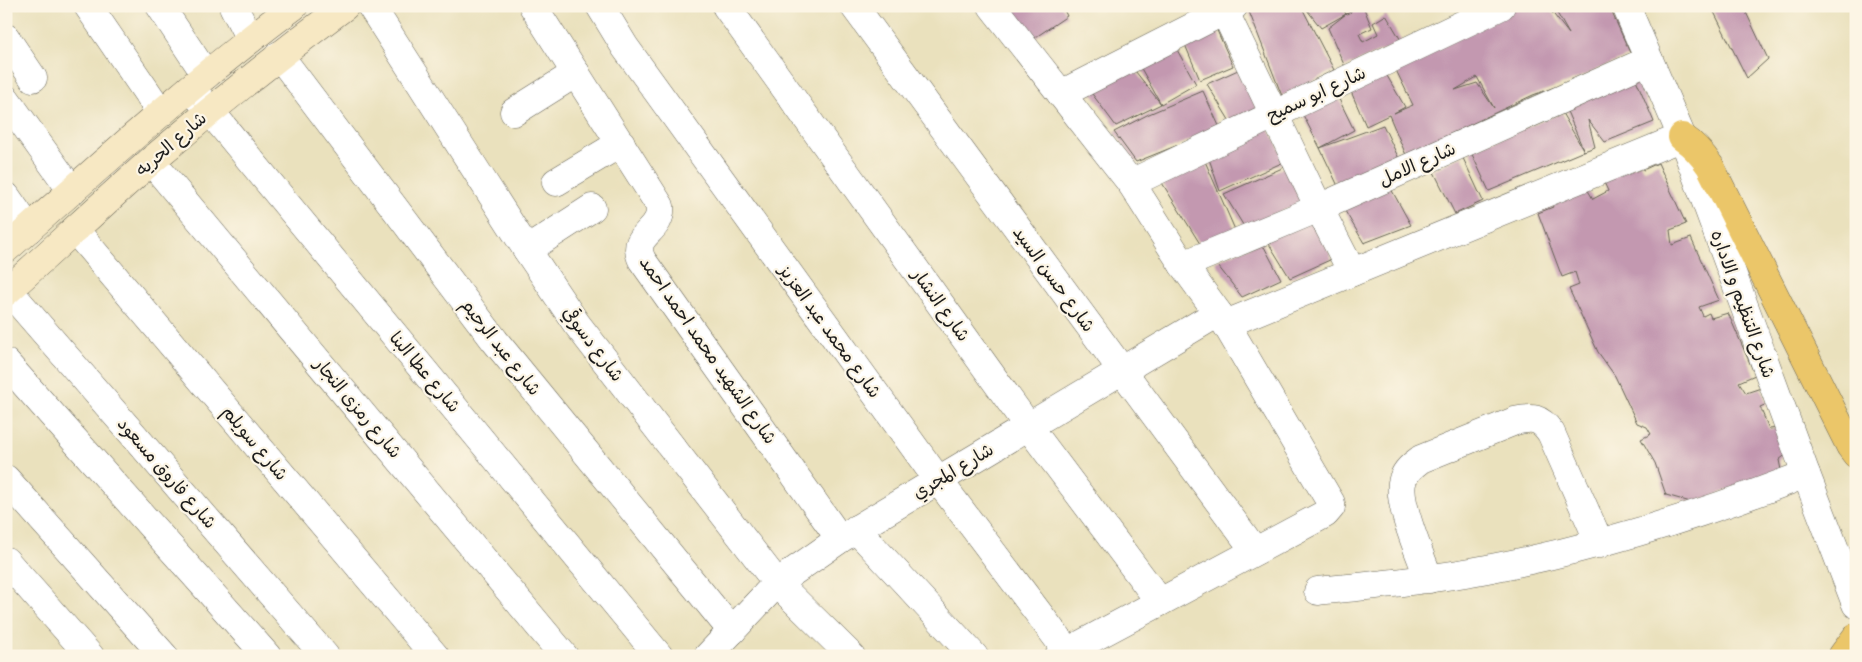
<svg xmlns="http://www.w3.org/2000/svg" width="1862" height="662" font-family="'Gochi Hand','Playpen Sans Arabic',sans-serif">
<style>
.building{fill:#c398b0;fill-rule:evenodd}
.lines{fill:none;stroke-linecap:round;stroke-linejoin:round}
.minor-casing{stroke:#646154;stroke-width:29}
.secondary-casing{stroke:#646154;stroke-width:29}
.primary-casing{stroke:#646154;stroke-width:29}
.minor{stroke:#fff;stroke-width:28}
.secondary{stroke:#f7e8c3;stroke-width:28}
.primary{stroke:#ebc669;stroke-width:28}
.labels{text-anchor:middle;stroke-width:4.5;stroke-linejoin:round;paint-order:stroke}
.street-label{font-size:18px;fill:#1c1c1c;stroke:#fcf5e5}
</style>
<rect width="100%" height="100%" fill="#fcf5e5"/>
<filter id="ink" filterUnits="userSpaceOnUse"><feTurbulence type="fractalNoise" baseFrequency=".02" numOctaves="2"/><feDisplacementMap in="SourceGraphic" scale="10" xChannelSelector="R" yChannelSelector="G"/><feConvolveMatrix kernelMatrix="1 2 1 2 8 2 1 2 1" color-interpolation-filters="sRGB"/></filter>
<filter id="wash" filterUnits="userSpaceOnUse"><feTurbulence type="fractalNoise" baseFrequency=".0096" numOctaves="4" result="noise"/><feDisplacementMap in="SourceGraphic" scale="20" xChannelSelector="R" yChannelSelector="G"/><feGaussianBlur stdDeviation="1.12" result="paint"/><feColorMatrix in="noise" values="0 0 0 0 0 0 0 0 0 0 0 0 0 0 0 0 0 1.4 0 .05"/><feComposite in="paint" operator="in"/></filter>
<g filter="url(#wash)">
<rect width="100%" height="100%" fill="#eae1bd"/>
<g id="blocks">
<g class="building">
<path d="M1007 6H1062L1067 16 1033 39Z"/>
<path d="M1254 6H1301L1334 70 1282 96 1248 9Z"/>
<path d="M1304 6H1341L1346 14 1351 12 1348 6H1363L1372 28 1359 34 1363 42 1378 34 1373 23 1386 15 1402 42 1345 67 1328 28 1346 14 1321 28Z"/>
<path d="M1520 6H1547L1569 34 1553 6H1609L1631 55 1569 82 1533 95 1406 155 1389 115 1366 126 1349 87 1386 74 1405 107 1394 113 1413 105 1394 66ZM1477 77 1494 108 1477 83 1455 90Z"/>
<path d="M1711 6H1743L1768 59 1747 78Z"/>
<path d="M1215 26 1233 66 1200 80 1183 40Z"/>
<path d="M1176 48 1196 84 1161 104 1116 126 1087 87 1132 67 1161 104 1138 63Z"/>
<path d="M1238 70 1258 110 1231 123 1207 84Z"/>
<path d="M1635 77 1654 122 1605 142 1588 120 1595 147 1584 151 1566 109Z"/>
<path d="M1203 91 1220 128 1136 162 1114 132 1149 114Z"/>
<path d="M1337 95 1354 130 1320 148 1302 113Z"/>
<path d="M1562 113 1584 151 1489 191 1470 150Z"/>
<path d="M1383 125 1399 159 1338 186 1320 148Z"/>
<path d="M1268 127 1286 161 1220 191 1207 153Z"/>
<path d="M1462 156 1483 201 1455 214 1433 170Z"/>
<path d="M1204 159 1236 232 1202 247 1159 178Z"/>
<path d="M1640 163 1643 170 1658 163 1686 224 1670 230 1672 245 1691 238 1719 300 1699 307 1703 316 1709 313 1711 318 1728 313 1755 375 1739 382 1746 393 1761 388 1767 404 1760 407 1769 429 1781 428 1788 453 1779 460 1781 470 1694 503 1666 495 1655 463 1641 439 1651 434 1647 427 1637 423 1615 376 1598 352 1569 289 1579 285 1575 272 1562 277 1538 213 1553 207 1549 199 1586 187 1593 199 1608 191 1602 178Z"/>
<path d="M1289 165 1303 202 1245 228 1224 194Z"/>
<path d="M1390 187 1411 225 1364 243 1342 206Z"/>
<path d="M1314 217 1332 259 1290 278 1266 239Z"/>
<path d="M1261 241 1281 279 1242 297 1215 262Z"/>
</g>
</g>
</g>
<g filter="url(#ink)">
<use href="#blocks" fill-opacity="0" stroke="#646154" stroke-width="1"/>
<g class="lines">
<defs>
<g id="minor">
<path d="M88 6 161 113"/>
<path d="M160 6 206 75"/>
<path d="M233 6 250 39"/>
<path d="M371 6 527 250 576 323 777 583 851 656"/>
<path d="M533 6 660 206C663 233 629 233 642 260L840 539"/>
<path d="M600 6 625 47 938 480 1067 651"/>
<path d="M726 6 1028 426 1160 602"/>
<path d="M854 6 1255 551"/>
<path d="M992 6 1131 183 1183 265 1226 324 1331 503V507L1325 514 1059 656"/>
<path d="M1222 6 1319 208 1352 272"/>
<path d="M1626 6 1682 137 1806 474 1856 604"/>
<path d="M6 38 33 78"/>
<path d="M279 55 495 341 732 631"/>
<path d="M191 88 659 656"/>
<path d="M1061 94 1234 6"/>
<path d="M6 99 72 191"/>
<path d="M514 112 576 73"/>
<path d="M151 161 564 656"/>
<path d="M556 182 621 143"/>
<path d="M1131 183 1501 6"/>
<path d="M6 196 29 229"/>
<path d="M75 230 435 656"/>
<path d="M527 250 592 208"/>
<path d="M1183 265 1319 208 1649 60"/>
<path d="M8 290 325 656"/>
<path d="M1226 324 1682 137"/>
<path d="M6 363 267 656"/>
<path d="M6 479 164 656"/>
<path d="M856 529 974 656"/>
<path d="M6 561 90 656"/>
<path d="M1429 579C1421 556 1395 500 1403 479 1406 470 1413 465 1421 459L1515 421C1533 417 1540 417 1551 433L1600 544"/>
<path d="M1318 591C1375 585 1431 580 1487 569 1598 548 1701 515 1806 474"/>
<path d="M708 656 777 583 840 539 1218 313"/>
</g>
<g id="secondary">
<path d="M6 249C100 166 193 81 294 6"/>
<path d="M6 292C55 248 103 203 152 160 215 106 279 55 345 6"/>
</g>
<g id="primary">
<path d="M1682 137C1694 145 1702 154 1710 166L1850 446 1856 454"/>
<path d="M1842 656 1856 637"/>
</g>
</defs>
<use href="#minor" class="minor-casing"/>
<use href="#secondary" class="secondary-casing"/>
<use href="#primary" class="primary-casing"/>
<use href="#minor" class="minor"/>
<use href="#secondary" class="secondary"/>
<use href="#primary" class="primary"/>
</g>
</g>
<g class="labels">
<g class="street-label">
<text transform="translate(1316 94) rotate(-25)" y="6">شارع ابو سميح</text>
<text transform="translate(171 144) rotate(-41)" y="6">شارع الحريه</text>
<text transform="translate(1417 164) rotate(-24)" y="6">شارع الامل</text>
<text transform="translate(1054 279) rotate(54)" y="6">شارع حسن السيد</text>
<text transform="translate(1743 304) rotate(70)" y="6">شارع التنظيم و الاداره</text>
<text transform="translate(941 305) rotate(54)" y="6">شارع النشار</text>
<text transform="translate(830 331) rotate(54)" y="6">شارع محمد عبد العزيز</text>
<text transform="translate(593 344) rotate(53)" y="6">شارع دسوقي</text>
<text transform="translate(501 347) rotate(52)" y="6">شارع عبد الرحيم</text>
<text transform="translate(708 350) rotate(55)" y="6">شارع الشهيد محمد احمد احمد</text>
<text transform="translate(425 372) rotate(50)" y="6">شارع عطا البنا</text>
<text transform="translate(358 408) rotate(50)" y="6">شارع رمزى النجار</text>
<text transform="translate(255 443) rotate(50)" y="6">شارع سويلم</text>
<text transform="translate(953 471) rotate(-31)" y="6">شارع المجري</text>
<text transform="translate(167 473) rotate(49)" y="6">شارع فاروق مسعود</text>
</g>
</g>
<rect width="1862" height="662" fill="none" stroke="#fcf5e5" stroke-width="25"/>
</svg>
